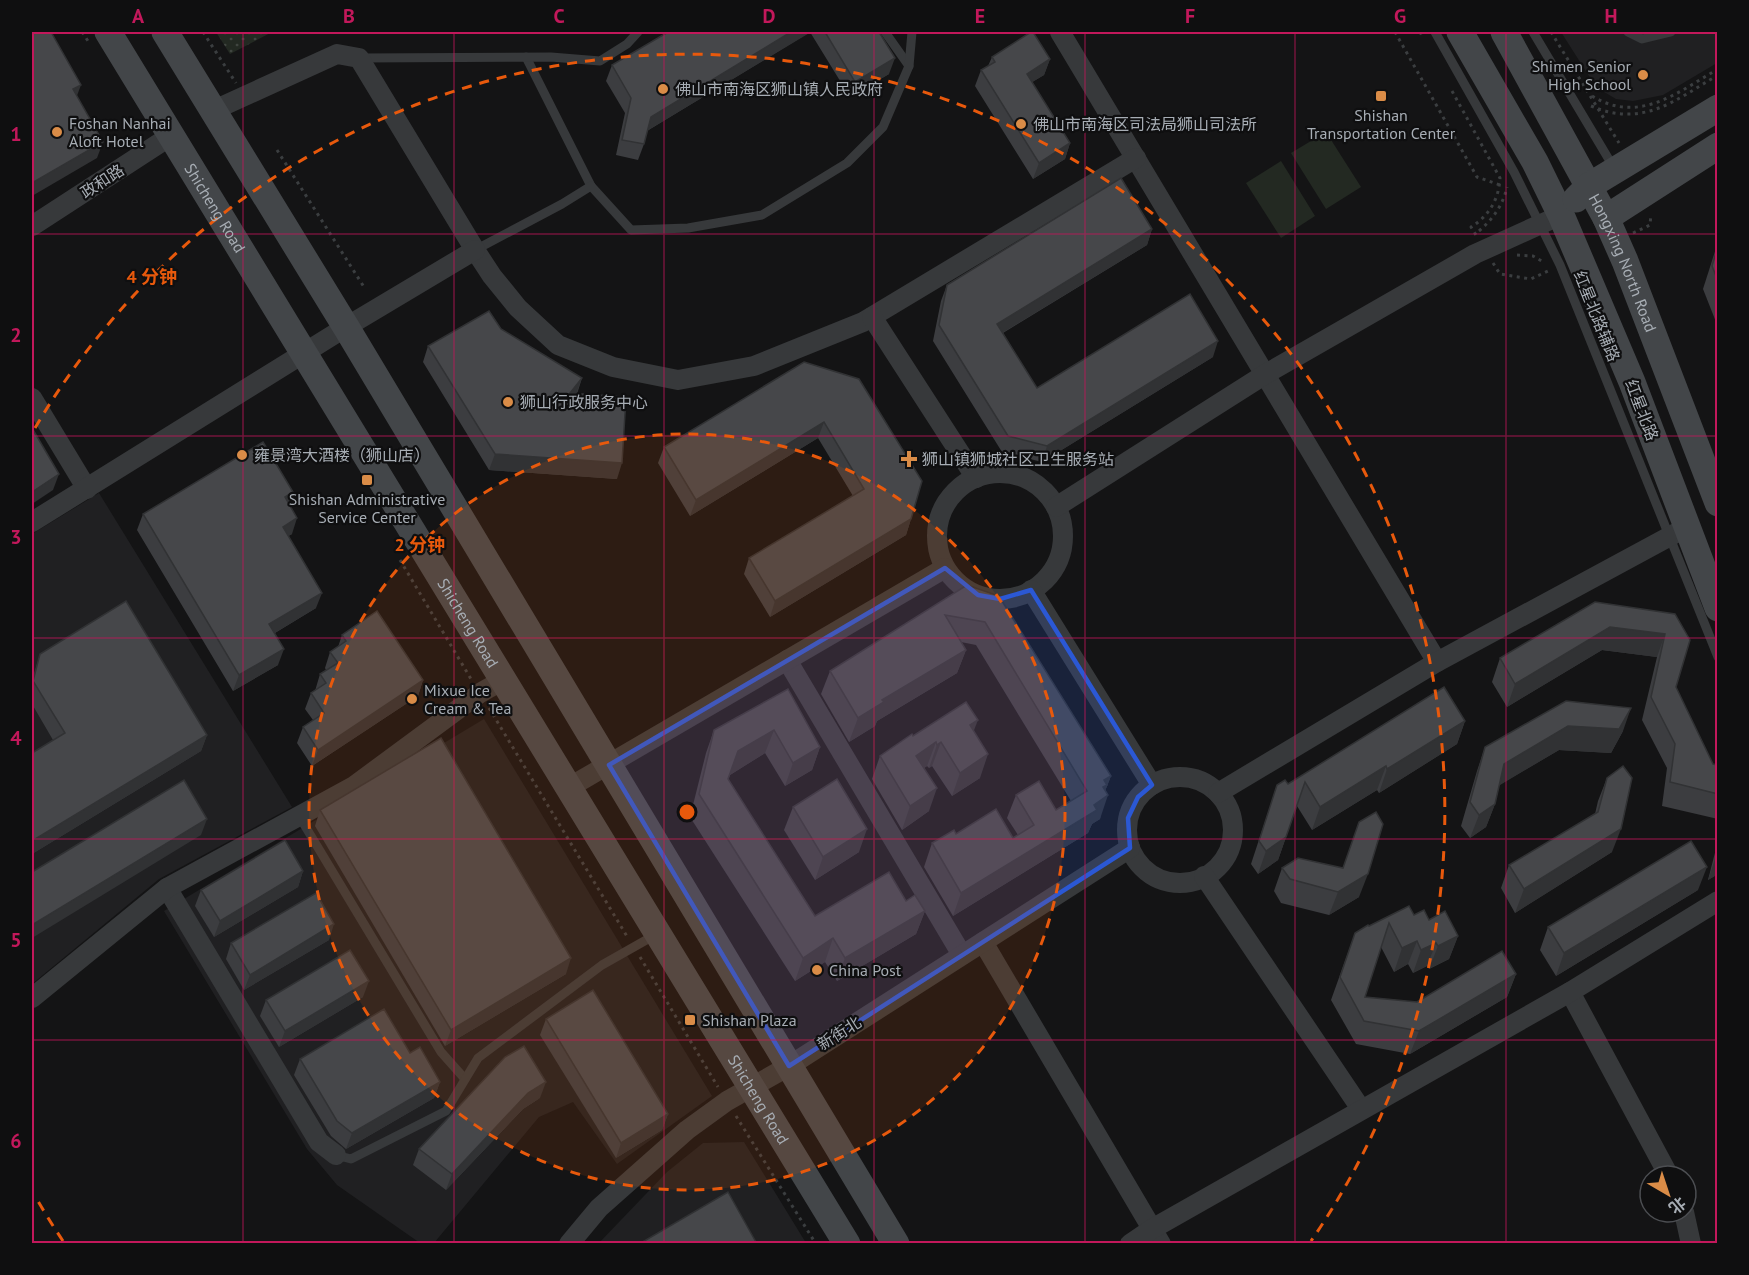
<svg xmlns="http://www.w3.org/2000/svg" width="1749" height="1275" font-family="'PT Sans','Noto Sans SC',sans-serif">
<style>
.built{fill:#202022}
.park{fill:url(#park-dots)}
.pitch{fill:#232922}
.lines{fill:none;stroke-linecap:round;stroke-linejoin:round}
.path{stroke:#3b3e40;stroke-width:3;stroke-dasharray:3 4.5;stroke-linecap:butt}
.lane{stroke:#37393b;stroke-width:9}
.street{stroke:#37393b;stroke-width:20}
.secondary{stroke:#434649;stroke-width:27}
.wall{fill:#3c3d40}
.shaded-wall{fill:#313234}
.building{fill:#46474a;stroke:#313234;stroke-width:1.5}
.marked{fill:#2b58d4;fill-opacity:0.2;stroke:#2b58d4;stroke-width:4.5;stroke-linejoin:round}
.grid{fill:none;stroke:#c2185b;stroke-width:1.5;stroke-opacity:0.55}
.ring{fill:none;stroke:#e8590c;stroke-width:3;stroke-dasharray:10 8}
.poi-dot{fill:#da8c47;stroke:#0f0f10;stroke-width:2}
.labels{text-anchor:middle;stroke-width:4.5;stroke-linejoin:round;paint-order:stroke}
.poi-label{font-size:16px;fill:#a7adb4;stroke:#0f0f10;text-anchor:start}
.street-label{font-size:16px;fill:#a7adb4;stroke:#0f0f10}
.centre{fill:#e8590c;stroke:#0f0f10;stroke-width:3}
.ring-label{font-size:18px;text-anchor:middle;font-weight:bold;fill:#e8590c;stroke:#0f0f10;stroke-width:4.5;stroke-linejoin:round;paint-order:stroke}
.neatline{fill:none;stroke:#c2185b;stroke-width:2}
.grid-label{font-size:20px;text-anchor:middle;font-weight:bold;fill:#c2185b}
</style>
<defs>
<pattern id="park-dots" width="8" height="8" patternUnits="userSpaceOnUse" patternTransform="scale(1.5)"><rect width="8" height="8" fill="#232922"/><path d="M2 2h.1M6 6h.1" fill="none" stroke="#404540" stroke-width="1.8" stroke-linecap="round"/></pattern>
</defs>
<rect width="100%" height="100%" fill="#141415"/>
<g class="built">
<path d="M1561 32H1717V63L1663 95 1633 101 1616 99 1596 87Z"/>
<path d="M99 493 292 807 159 879 32 984V534Z"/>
<path d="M484 719 712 1096 617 1164 573 1102 539 1117 434 1243H420L337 1185 307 1149 164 911Z"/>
<path d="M744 1142 806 1243 598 1244 667 1172 703 1143Z"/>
</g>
<path class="park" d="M216 32H272L230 54Z"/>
<g class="pitch">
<path d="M1326 132 1361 187 1326 209 1291 153Z"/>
<path d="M1281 161 1315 216 1281 238 1246 183Z"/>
</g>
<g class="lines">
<g class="path">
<path d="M82 32 88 41"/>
<path d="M203 32 236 83"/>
<path d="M1395 32 1477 177 1500 185"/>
<path d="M1420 32 1423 38"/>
<path d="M1551 32 1619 143"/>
<path d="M1452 91 1500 178C1499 199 1489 216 1471 227L1476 235"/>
<path d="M1592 96C1639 125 1678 92 1718 69"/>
<path d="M1591 106C1643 128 1674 101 1718 75"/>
<path d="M277 150 364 287"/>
<path d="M1479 231C1493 219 1503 205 1507 187"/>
<path d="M1633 233 1650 225 1651 214"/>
<path d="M1517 255 1533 256 1545 263"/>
<path d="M1493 263 1500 274 1531 279 1550 270"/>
<path d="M400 560 471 679"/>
<path d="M489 708 628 938"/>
<path d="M640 957 718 1087"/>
<path d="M736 1116 816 1244"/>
</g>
<g class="lane">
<path d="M885 32 909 66"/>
<path d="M1435 32 1514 172 1560 265 1718 657"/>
<path d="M1533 32 1614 168"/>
<path d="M1628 32 1642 39 1671 32"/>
<path d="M526 57 591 186"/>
<path d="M360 58 551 57 600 61 627 44 638 32"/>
<path d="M475 250 562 204 591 186 631 230 688 228 762 215 847 163 883 127 909 66 912 32"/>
<path d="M299 816 441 1052 465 1079"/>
<path d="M336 1155 351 1159 446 1111 478 1058 602 965 655 935"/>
</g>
<g class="street">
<path d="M1060 32 1437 662"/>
<path d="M214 110 337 54 359 58 475 250 492 276 518 308 558 345 613 367 678 380 754 366 863 322 1136 158"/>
<path d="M32 226 172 135"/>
<path d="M872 317 976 478"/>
<path d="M32 398 87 489"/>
<circle cx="1000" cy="536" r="63"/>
<path d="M1056 507 1264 375 1475 254 1561 215"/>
<path d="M32 522 346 327 475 250"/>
<path d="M1031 590 1152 785"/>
<path d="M787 660 962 955"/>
<circle cx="1180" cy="830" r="53"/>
<path d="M568 788 945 568"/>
<path d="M1218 793 1437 662 1687 527"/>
<path d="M1204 876 1361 1109"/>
<path d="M167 888 319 1142 336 1155"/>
<path d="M983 942 1161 1244"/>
<path d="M1570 992 1669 1176"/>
<path d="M32 998 167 888 354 786 480 693 503 680"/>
<path d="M1684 1212 1691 1244"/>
<path d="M569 1244 599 1208 687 1130 727 1101 789 1066 1130 848"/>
<path d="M1130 1244 1152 1229 1570 992 1718 901"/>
</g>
<g class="secondary">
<path id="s1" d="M108 32 847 1244"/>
<path d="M165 32 346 327 896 1244"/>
<path d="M1460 32 1535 162 1561 215 1632 382 1718 608"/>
<path id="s2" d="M1504 32 1606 218 1625 261 1718 503"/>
<path d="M1576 199 1589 186 1718 108"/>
<path d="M1606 218 1718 146"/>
</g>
</g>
<g class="wall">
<path d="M668 32H879L889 74 850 97 810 32 647 131 644 144 638 160 616 155 625 113 606 81 612 65Z"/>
<path d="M992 57 1050 59 1044 75 1032 82 1070 143 1065 159 1033 179 975 86 981 70 988 66Z"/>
<path d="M1152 229 1147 245 1003 333 1037 388 1213 357 1042 462 1002 452 933 341 941 301 947 285Z"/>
<path d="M1718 242V327L1703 289Z"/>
<path d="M501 329 582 378 577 394 617 479 489 470 423 362 428 346Z"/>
<path d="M804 362 911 519 906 535 770 617 744 574 749 558 853 496 818 438 690 516 658 463 664 447Z"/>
<path d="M293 492 289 504 292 534 288 536 316 608 275 633 278 665 233 691 137 530 143 514Z"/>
<path d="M967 585 1111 776 1105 791 1100 819 1092 824 1088 833 953 916 924 867 932 843 956 834 1013 838 1018 835 1007 818 1016 795 1056 810 1071 801 976 645 961 642 966 650 957 673 877 721 875 726 849 742 821 694 830 671Z"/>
<path d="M1675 614 1676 687 1713 764 1718 765V819L1662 806 1667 768 1642 720 1657 657 1602 650 1507 707 1492 682 1500 658Z"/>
<path d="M342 635 423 680 418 696 312 766 297 743 303 727 313 720 305 709 311 693 315 691 320 674 326 670 325 668 330 652 338 647Z"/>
<path d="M40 654 207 735 201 751 32 854V753L53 740 32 704V681Z"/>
<path d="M788 689 820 747 812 770 785 786 765 753 730 775 728 779 815 916 906 901 925 911 916 934 837 981 825 962 795 981 690 817 706 753 714 730Z"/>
<path d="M1465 721 1457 744 1379 793 1377 790 1312 830 1297 806 1278 860 1258 874 1251 864 1277 785 1288 784Z"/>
<path d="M974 731 980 778 952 796 932 766 929 768 927 766 924 768 929 811 902 830 872 779 880 756 913 736Z"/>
<path d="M1623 731 1611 753 1559 750 1499 785 1495 804 1486 827 1470 838 1461 826 1477 771 1485 747Z"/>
<path d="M1607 778 1612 852 1515 913 1501 888 1509 865 1595 814 1598 801Z"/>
<path d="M793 807 859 852 815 880 784 830Z"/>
<path d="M320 810 566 974 445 1046 315 826Z"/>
<path d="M1718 841V874L1708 880Z"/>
<path d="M1282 868 1359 897 1329 915 1281 903 1274 891Z"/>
<path d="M303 871 298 887 214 937 195 906 201 890Z"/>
<path d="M1698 890 1556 976 1540 950 1548 927Z"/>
<path d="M1414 915 1429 920 1458 936 1449 959 1429 969 1427 966 1413 973 1408 964 1394 972 1381 947 1365 997 1417 1002 1516 974 1507 997 1410 1054 1356 1044 1331 1000 1355 933 1369 926Z"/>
<path d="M329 940 244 990 226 959 231 943Z"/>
<path d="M363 997 279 1047 260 1016 266 1000Z"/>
<path d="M546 1019 668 1114 662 1130 616 1158 540 1035Z"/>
<path d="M410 1053 440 1082 434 1098 346 1149 331 1136 294 1075 300 1059Z"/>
<path d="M540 1098 523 1109 446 1190 413 1165 419 1149Z"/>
</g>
<g class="shaded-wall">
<path d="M791 32H811L645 132 651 117Z"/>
<path d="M895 58 889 74 850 97 855 82Z"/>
<path d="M1050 59 1044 75 1021 89 1027 74Z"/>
<path d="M81 85 75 101 73 89Z"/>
<path d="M103 142 97 158 32 196V183Z"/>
<path d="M1070 143 1065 159 1033 179 1039 163Z"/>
<path d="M1152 229 1147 245 992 339 997 324Z"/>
<path d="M1218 341 1213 357 1042 462 1047 446Z"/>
<path d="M582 378 576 394 570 393Z"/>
<path d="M824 422 818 438 690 516 696 500Z"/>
<path d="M495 454 622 463 617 479 489 470Z"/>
<path d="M59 474 53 490 32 504V492Z"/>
<path d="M293 492 287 508 285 497Z"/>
<path d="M297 518 292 534 277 543 283 527Z"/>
<path d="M911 519 906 535 770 617 775 601Z"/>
<path d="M322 593 316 608 263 640 269 624Z"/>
<path d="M1610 627 1665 634 1657 657 1602 650 1507 707 1515 684Z"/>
<path d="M284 649 278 665 233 691 239 675Z"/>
<path d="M966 650 957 673 877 721 875 726 849 742 858 718 882 700Z"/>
<path d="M423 680 418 696 312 766 318 750Z"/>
<path d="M1631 708 1623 731 1611 753 1559 750 1495 788 1504 764 1568 726Z"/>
<path d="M978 720 969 743 970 725Z"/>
<path d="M1465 721 1457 744 1379 793 1387 769Z"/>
<path d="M774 730 765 753 730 775 719 802 738 751Z"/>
<path d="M207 735 201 751 32 854V841Z"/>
<path d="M936 742 927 766 907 780 916 756Z"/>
<path d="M941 742 932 766 929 768 937 745Z"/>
<path d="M820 747 812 770 785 786 793 763Z"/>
<path d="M988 754 980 778 952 796 960 773Z"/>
<path d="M1386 766 1377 790 1312 830 1320 807Z"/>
<path d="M1111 776 1102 799 1108 795 1100 819 1092 824 1088 833 953 916 961 893 1104 780Z"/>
<path d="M937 788 929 811 902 830 910 806Z"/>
<path d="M1495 804 1486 827 1470 838 1479 815Z"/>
<path d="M207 819 201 835 32 938V925Z"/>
<path d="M867 829 859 852 815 880 823 857Z"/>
<path d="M1621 829 1612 852 1515 913 1524 889Z"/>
<path d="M1286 837 1278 860 1258 874 1266 851Z"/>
<path d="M1716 856H1718V874L1708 880Z"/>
<path d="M1707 867 1698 890 1556 976 1564 953Z"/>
<path d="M303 871 298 887 214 937 220 921Z"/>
<path d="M1368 874 1359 897 1329 915 1338 892Z"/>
<path d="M925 911 916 934 837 981 845 958Z"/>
<path d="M334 924 329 940 244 990 250 975Z"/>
<path d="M1458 936 1449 959 1429 969 1438 946Z"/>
<path d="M833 938 825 962 795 981 803 958Z"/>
<path d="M1417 941 1408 964 1394 972 1402 948Z"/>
<path d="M1436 943 1427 966 1413 973 1421 950Z"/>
<path d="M571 958 566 974 445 1046 451 1030Z"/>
<path d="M1516 974 1507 997 1410 1054 1419 1031Z"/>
<path d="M369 981 363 997 279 1047 285 1031Z"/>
<path d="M440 1082 434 1098 346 1149 352 1133Z"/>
<path d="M546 1082 540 1098 523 1109 446 1190 452 1174 528 1093Z"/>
<path d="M668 1114 662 1130 616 1158 621 1143Z"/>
</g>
<g class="building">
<path d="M32 32H51L81 85 73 89 103 142 32 183Z"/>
<path d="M668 32H791L651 117 644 144 622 140 631 98 612 65Z"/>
<path d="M825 32H879L895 58 855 82Z"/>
<path d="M1031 32H1033L1050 59 1027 74 1070 143 1039 163 981 70 995 62 992 57Z"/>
<path d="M1121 178 1152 229 997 324 1037 388 1190 294 1218 341 1047 446 1008 436 939 325 947 285Z"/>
<path d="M1718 246V281L1712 266Z"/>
<path d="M489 311 501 329 582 378 570 393 626 397 622 463 495 454 428 346Z"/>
<path d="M804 362 859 379 922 481 911 519 775 601 749 558 864 489 824 422 696 500 664 447Z"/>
<path d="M32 428 59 474 32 492Z"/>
<path d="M263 442 293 492 285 497 297 518 283 527 322 593 269 624 284 649 239 675 143 514Z"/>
<path d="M967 585 999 596 1111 776 1104 780 1107 785 1103 787 1108 795 1094 805 1097 810 961 893 932 843 954 830 956 834 996 809 1013 838 1034 825 1016 795 1039 781 1056 810 1087 791 985 622 945 615 966 650 882 700 884 702 858 718 830 671Z"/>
<path d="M126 601 207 735 32 841V753L65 733 33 681 40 654Z"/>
<path d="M1595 602 1675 614 1690 640 1676 687 1713 764 1718 765V794L1670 782 1675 744 1651 697 1665 634 1610 627 1515 684 1500 658Z"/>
<path d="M377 611 423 680 318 750 303 727 324 713 311 693 326 683 320 674 338 663 330 652 346 641 342 635Z"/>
<path d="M1444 687 1465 721 1387 769 1386 766 1320 807 1305 782 1286 837 1266 851 1259 841 1277 785 1285 780 1288 784Z"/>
<path d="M788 689 820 747 793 763 774 730 738 751 728 779 815 916 889 872 906 901 915 895 925 911 845 958 833 938 803 958 699 794 714 730Z"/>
<path d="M1566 701 1631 708 1619 729 1568 726 1504 764 1495 804 1479 815 1470 802 1485 747Z"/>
<path d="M966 702 978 720 970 725 988 754 960 773 941 742 937 745 936 742 916 756 937 788 910 806 880 756 912 734 913 736Z"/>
<path d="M441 738 571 958 451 1030 320 810Z"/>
<path d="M1623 766 1632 778 1621 829 1524 889 1509 865 1598 812 1607 778Z"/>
<path d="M837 779 867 829 823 857 793 807Z"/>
<path d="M184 780 207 819 32 925V872Z"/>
<path d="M1376 812 1383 824 1368 874 1338 892 1290 879 1282 868 1298 858 1343 868 1359 822Z"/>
<path d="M285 840 303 871 220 921 201 890Z"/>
<path d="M1691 841 1707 867 1564 953 1548 927Z"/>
<path d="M316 893 334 924 250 975 231 943Z"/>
<path d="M1409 906 1414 915 1424 910 1429 920 1445 911 1458 936 1438 946 1436 943 1421 950 1417 941 1402 948 1389 923 1365 997 1417 1002 1502 951 1516 974 1419 1031 1364 1021 1340 977 1355 933 1368 925 1369 926Z"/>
<path d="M350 950 369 981 285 1031 266 1000Z"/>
<path d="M593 990 668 1114 621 1143 546 1019Z"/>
<path d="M384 1009 410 1053 420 1047 440 1082 352 1133 337 1121 300 1059Z"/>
<path d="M524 1046 546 1082 528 1093 452 1174 419 1149 505 1057Z"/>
<path d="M728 1192 757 1244H639Z"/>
</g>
<path class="marked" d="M945 568 978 595 1000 599 1031 590 1152 785 1138 797 1128 818 1130 848 789 1066 609 765Z"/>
<path class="grid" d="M243 32V1244M454 32V1244M664 32V1244M874 32V1244M1085 32V1244M1295 32V1244M1506 32V1244M32 234H1718M32 436H1718M32 638H1718M32 839H1718M32 1040H1718"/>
<circle cx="687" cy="812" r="378" fill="#e8590c" fill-opacity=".12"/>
<g class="ring">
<circle cx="687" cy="812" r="378"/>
<path d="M63 1241A757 757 0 0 1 35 1196M35 428A757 757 0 1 1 1311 1241"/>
</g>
<g class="poi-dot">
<circle cx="1643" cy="75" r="6"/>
<circle cx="663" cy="89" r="6"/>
<rect x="1375" y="90" width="12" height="12" rx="3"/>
<circle cx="1021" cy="124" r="6"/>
<circle cx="57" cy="132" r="6"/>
<circle cx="508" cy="402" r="6"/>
<circle cx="242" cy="455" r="6"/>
<path d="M906 450h6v6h6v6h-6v6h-6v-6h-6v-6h6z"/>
<rect x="361" y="474" width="12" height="12" rx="3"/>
<circle cx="412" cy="699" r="6"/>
<circle cx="817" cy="970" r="6"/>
<rect x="684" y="1014" width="12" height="12" rx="3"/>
</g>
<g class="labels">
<g class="poi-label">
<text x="1631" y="72" text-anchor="end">Shimen Senior<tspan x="1631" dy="18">High School</tspan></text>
<text x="675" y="95">佛山市南海区狮山镇人民政府</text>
<text x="1381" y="121" text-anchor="middle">Shishan<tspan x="1381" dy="18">Transportation Center</tspan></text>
<text x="69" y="129">Foshan Nanhai<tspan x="69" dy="18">Aloft Hotel</tspan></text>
<text x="1033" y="130">佛山市南海区司法局狮山司法所</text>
<text x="520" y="408">狮山行政服务中心</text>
<text x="254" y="461">雍景湾大酒楼（狮山店）</text>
<text x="922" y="465">狮山镇狮城社区卫生服务站</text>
<text x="367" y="505" text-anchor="middle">Shishan Administrative<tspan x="367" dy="18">Service Center</tspan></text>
<text x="424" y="696">Mixue Ice<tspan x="424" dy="18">Cream &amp; Tea</tspan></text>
<text x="829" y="976">China Post</text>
<text x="702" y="1026">Shishan Plaza</text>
</g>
<g class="street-label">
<text transform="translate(102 181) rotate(-33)" y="6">政和路</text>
<text dy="6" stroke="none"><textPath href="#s1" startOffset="206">Shicheng Road</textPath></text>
<text dy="6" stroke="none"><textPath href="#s2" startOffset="260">Hongxing North Road</textPath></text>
<text transform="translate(1597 316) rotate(68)" y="6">红星北路辅路</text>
<text transform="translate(1642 410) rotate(69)" y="6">红星北路</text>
<text dy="6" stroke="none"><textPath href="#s1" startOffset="692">Shicheng Road</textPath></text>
<text transform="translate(839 1033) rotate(-32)" y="6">新街北</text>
<text dy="6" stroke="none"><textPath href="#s1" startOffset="1250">Shicheng Road</textPath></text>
</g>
</g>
<circle cx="687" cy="812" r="9" class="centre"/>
<g class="ring-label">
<text x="152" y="283">4 分钟</text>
<text x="420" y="551">2 分钟</text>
</g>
<rect width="1749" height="1275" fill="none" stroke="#0f0f10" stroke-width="66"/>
<g transform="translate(1668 1194) rotate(141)"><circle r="28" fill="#0f0f10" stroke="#4c4e52" stroke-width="1.5"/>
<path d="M0-4.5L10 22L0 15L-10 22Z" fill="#da8c47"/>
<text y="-9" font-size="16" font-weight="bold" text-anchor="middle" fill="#a7adb4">北</text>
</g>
<rect x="33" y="33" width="1683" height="1209" class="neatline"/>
<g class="grid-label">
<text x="138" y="23">A</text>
<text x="349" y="23">B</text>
<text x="559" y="23">C</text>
<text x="769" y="23">D</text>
<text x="980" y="23">E</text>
<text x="1190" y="23">F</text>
<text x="1400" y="23">G</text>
<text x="1611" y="23">H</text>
<text x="16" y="141">1</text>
<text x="16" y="342">2</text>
<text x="16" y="544">3</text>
<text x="16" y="745">4</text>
<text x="16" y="947">5</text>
<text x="16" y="1148">6</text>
</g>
</svg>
